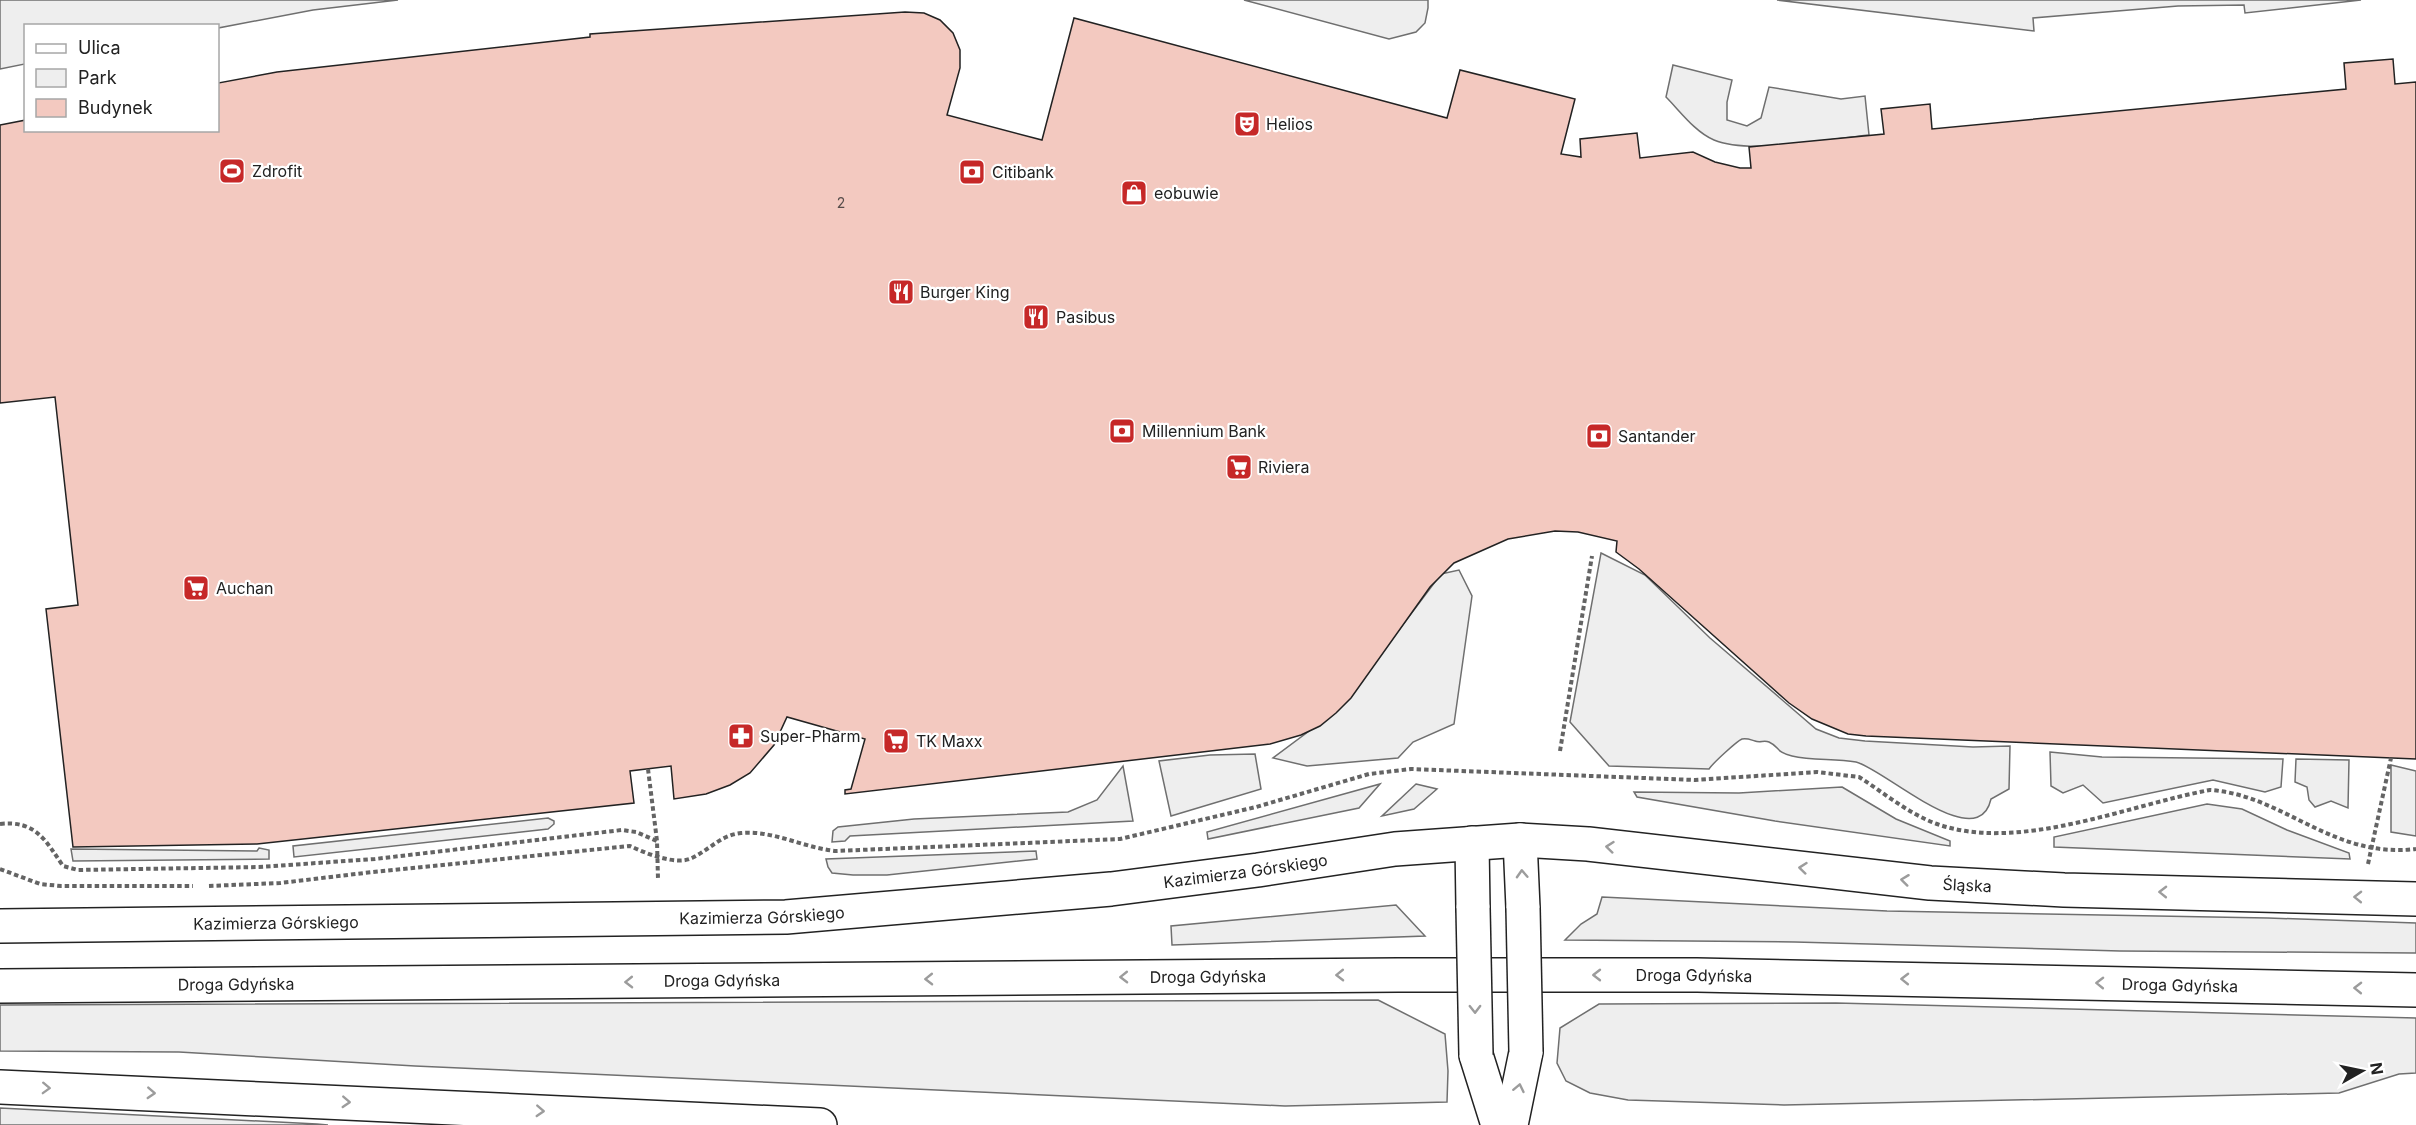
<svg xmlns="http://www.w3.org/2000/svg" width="2416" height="1125" font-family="Inter,sans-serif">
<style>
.green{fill:#eee;stroke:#6f6f6f;stroke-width:1.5}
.building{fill:#f3c9c0;stroke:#222;stroke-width:1.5}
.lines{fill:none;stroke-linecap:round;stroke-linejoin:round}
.tertiary-casing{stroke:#222;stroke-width:36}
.primary-casing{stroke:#222;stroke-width:36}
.path{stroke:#646464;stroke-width:4;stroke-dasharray:4.5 3;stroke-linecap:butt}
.tertiary{stroke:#fff;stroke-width:33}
.primary{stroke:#fff;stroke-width:33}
.tertiary-bridge-casing{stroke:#222;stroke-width:36;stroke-linecap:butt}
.tertiary-bridge{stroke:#fff;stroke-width:33}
.oneway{stroke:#9c9c9c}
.labels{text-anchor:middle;stroke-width:4.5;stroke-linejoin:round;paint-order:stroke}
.number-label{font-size:14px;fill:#564c4a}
.poi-label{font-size:16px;fill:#222;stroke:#fff;text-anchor:start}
.street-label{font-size:16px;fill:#222;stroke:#fff}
</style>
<rect width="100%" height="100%" fill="#fff"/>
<g class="green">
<path d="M0 0H398L313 10 218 28V26H26L25 64 0 69Z"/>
<path d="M1244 0H1428V8L1425 23 1416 32 1389 39Z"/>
<path d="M1777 0H2361L2245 13 2244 5 2178 6 2033 18 2034 31Z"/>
<path d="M1673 65 1732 80 1727 102V120L1747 126 1761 118 1769 87 1841 99 1865 96 1869 135C1828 139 1750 155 1714 140 1695 132 1680 111 1666 97Z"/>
<path d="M1601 553 1645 575 1710 638 1816 729 1839 738 1865 741 1973 747 2010 746 2009 789 1991 799C1978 857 1883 768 1856 762 1835 758 1813 761 1792 756 1775 752 1780 747 1769 742 1764 740 1760 743 1755 741 1751 740 1748 738 1742 739 1737 741 1713 763 1709 769L1609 766 1570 722Z"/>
<path d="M1459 570 1472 596 1454 724 1413 742 1398 758 1307 766 1273 758 1340 708 1441 574Z"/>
<path d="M2050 752 2102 757 2283 759 2281 787 2265 792 2213 780 2103 803 2083 785 2063 793 2051 786Z"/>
<path d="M1255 754 1261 789 1171 816 1159 761 1210 755Z"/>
<path d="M2296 759 2349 760 2348 808 2331 801 2315 807 2309 800 2307 787 2295 782Z"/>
<path d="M2391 765 2416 771V836L2391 832Z"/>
<path d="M1123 766 1133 821 850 836 845 841 832 842 833 831 838 827 914 819 1068 812 1097 800Z"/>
<path d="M1380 784 1359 808 1208 839 1207 832Z"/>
<path d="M1416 784 1437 789 1414 809 1382 816Z"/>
<path d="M1842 787 1896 819 1950 841V846L1775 821 1637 797 1634 792 1739 793Z"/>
<path d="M2207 804 2242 809 2287 830 2349 853 2350 859 2054 847V837Z"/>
<path d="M548 818 554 821V824L548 829 294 857 293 846Z"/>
<path d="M259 848 269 850V859L73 861 71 849 257 851Z"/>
<path d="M1036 851 1037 859 887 875H853L832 873 828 867 826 859Z"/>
<path d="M1602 897 1887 911 2268 918 2416 923V953L2120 951 1795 942 1565 940 1581 924 1597 914Z"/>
<path d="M1396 905 1425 936 1172 945 1171 926Z"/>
<path d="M1378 1000 1445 1034 1448 1071 1447 1102 1285 1106 415 1066 179 1052 0 1051V1005Z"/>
<path d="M1836 1003 2416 1018V1073L2399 1074 2339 1093 1784 1105 1628 1100 1590 1093 1566 1081 1557 1063 1560 1028 1599 1004Z"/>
<path d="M0 1108 317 1124 328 1125H0Z"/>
</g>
<path class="building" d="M905 12 924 13 940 20 953 33 960 50V68L947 115 1042 140 1074 18 1447 118 1460 70 1575 99 1561 154 1581 157 1580 139 1637 133 1640 158 1693 152 1715 162 1740 168H1751L1749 147 1884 134 1881 109 1930 104 1932 129 2346 89 2344 63 2393 59 2395 84 2416 82V759L1866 736 1848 734 1812 719 1789 703 1639 569 1616 552 1617 541 1578 532 1555 531 1508 539 1454 563 1430 587 1351 698 1336 713 1320 726 1301 735 1270 744 845 794V790L851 789 865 739 787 717 774 745 750 773 730 785 706 794 674 799 671 766 630 771 634 803 257 844 73 847 46 609 78 605 55 397 0 403V125L26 120V130H218V83L277 72 590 37V34Z"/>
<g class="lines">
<defs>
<g id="tertiary">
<path d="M1520 840 1523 908"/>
<path d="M1472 843 1473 908"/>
<path id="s1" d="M0 926 786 917 1111 889 1258 870 1395 849 1520 840 1588 844 1930 883 2064 890 2416 899"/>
<path d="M1476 1055 1498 1125"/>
<path d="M1511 1125 1526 1052"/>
</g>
<g id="primary">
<path id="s2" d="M0 986 1398 975H1697L2416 990"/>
<path d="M0 1087 820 1125"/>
</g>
</defs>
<use href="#tertiary" class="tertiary-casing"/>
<use href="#primary" class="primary-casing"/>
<g class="path">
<path d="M1560 751 1592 556"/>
<path d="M648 769 657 841 658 879"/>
<path d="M0 824C36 820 46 841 63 866L78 870 259 867 375 859 622 830 636 832 657 841"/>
<path d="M2368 864 2391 758"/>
<path d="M0 869 40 884 61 886H193"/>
<path d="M209 886 280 883 373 872 630 846C645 853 676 866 692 858 709 850 721 835 741 833 773 830 804 848 836 851L1120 839 1256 807 1369 774 1411 769 1695 780 1817 772 1859 777C1884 793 1909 814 1937 824 2019 853 2128 805 2210 790 2284 795 2332 859 2416 849"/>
</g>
<use href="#tertiary" class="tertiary"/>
<use href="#primary" class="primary"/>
<defs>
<g id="tertiary-bridge">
<path d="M1473 908 1476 1055"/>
<path d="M1523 908 1526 1052"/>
</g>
</defs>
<use href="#tertiary-bridge" class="tertiary-bridge-casing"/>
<use href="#tertiary-bridge" class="tertiary-bridge"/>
</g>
<defs><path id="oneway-chevron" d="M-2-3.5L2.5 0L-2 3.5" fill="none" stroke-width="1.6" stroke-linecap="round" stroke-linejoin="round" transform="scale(1.5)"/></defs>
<g class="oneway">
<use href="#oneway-chevron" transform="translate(1610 847) rotate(-174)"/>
<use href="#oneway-chevron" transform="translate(1803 868) rotate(-174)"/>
<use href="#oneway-chevron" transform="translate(1522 874) rotate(-93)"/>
<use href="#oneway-chevron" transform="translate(1905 880) rotate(-173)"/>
<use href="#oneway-chevron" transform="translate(2163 892) rotate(-179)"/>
<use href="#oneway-chevron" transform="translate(2358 897) rotate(-179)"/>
<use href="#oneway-chevron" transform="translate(1340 975) rotate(179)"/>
<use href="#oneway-chevron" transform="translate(1597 975) rotate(-180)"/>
<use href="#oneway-chevron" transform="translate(1124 977) rotate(179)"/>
<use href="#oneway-chevron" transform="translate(929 979) rotate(179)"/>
<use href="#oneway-chevron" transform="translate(1905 979) rotate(-179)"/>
<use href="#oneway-chevron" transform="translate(629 982) rotate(179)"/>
<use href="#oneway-chevron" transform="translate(2100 983) rotate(-179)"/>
<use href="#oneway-chevron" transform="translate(2358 988) rotate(-179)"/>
<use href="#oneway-chevron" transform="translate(1475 1009) rotate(89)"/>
<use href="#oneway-chevron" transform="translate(46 1088) rotate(2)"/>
<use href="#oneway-chevron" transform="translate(1519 1088) rotate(-78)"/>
<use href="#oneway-chevron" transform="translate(151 1093) rotate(3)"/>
<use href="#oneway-chevron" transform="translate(346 1102) rotate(3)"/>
<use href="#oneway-chevron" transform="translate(540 1111) rotate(3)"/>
</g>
<defs>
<symbol id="theatre-square" viewBox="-11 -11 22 22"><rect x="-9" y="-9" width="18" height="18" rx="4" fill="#c62828" stroke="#fff"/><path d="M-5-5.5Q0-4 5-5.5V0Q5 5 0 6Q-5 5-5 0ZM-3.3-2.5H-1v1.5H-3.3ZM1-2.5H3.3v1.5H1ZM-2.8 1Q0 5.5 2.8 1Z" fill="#fff"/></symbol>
<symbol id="stadium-square" viewBox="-11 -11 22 22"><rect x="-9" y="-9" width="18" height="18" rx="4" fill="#c62828" stroke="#fff"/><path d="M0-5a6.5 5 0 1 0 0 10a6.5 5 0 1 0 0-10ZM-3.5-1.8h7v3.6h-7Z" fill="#fff"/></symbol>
<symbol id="bank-square" viewBox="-11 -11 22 22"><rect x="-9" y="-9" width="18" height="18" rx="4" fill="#c62828" stroke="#fff"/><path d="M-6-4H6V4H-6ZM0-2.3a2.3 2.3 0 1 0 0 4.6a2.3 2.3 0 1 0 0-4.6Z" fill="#fff"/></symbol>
<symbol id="shop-square" viewBox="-11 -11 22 22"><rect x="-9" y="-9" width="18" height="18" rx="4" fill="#c62828" stroke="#fff"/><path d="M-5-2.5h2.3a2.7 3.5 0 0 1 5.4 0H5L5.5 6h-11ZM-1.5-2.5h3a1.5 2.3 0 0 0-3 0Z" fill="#fff"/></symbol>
<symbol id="restaurant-square" viewBox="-11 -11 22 22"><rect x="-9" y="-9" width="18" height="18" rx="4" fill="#c62828" stroke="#fff"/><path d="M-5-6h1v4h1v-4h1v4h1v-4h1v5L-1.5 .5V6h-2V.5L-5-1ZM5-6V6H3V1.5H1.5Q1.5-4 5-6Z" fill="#fff"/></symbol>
<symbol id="supermarket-square" viewBox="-11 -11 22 22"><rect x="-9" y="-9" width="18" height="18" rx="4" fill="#c62828" stroke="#fff"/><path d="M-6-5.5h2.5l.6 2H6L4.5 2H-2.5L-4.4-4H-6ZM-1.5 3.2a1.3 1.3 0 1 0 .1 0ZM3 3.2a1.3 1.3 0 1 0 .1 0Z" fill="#fff"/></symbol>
<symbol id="pharmacy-square" viewBox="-11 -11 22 22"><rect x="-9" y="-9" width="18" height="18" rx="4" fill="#c62828" stroke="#fff"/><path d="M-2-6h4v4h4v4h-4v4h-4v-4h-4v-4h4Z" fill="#fff"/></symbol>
</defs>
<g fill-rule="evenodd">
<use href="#theatre-square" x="1232" y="109" width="30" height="30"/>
<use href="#stadium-square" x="217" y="156" width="30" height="30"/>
<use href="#bank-square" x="957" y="157" width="30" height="30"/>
<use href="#shop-square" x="1119" y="178" width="30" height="30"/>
<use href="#restaurant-square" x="886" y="277" width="30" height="30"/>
<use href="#restaurant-square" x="1021" y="302" width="30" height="30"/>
<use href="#bank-square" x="1107" y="416" width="30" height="30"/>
<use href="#bank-square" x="1584" y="421" width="30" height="30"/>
<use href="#supermarket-square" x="1224" y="452" width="30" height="30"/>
<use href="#supermarket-square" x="181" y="573" width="30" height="30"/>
<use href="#pharmacy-square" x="726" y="721" width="30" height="30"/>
<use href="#supermarket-square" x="881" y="726" width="30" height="30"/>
</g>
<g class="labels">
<g class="number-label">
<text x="841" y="208">2</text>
</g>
<g class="poi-label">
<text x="1266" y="130">Helios</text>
<text x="252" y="177">Zdrofit</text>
<text x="992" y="178">Citibank</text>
<text x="1154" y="199">eobuwie</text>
<text x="920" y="298">Burger King</text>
<text x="1056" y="323">Pasibus</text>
<text x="1142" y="437">Millennium Bank</text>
<text x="1618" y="442">Santander</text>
<text x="1258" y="473">Riviera</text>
<text x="216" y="594">Auchan</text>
<text x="760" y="742">Super-Pharm</text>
<text x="916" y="747">TK Maxx</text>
</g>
<g class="street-label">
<text dy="6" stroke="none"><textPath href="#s1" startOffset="1248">Kazimierza Górskiego</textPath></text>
<text dy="6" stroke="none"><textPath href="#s1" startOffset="1974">Śląska</textPath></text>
<text dy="6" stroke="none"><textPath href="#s1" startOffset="762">Kazimierza Górskiego</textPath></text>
<text dy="6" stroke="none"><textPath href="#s1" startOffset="276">Kazimierza Górskiego</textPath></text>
<text dy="6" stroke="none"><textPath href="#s2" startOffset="1208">Droga Gdyńska</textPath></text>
<text dy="6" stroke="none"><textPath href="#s2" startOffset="1694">Droga Gdyńska</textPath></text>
<text dy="6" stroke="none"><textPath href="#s2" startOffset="722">Droga Gdyńska</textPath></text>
<text dy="6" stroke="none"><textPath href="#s2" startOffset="2180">Droga Gdyńska</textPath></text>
<text dy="6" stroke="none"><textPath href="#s2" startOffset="236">Droga Gdyńska</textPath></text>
</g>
</g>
<rect x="24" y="24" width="195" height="108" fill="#ffffff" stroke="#a7a7a7" stroke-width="1.5"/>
<rect x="36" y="44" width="30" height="9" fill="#ffffff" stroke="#a7a7a7" stroke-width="1.5"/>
<text x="78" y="54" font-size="18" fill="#222222">Ulica</text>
<rect x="36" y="69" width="30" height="18" fill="#eeeeee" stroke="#a7a7a7" stroke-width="1.5"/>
<text x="78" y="84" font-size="18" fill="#222222">Park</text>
<rect x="36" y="99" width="30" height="18" fill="#f3c9c0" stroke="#a7a7a7" stroke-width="1.5"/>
<text x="78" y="114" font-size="18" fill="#222222">Budynek</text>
<g transform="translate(2362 1071) rotate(81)" stroke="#ffffff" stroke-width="4.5" paint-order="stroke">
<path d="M0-4.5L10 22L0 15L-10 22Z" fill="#222222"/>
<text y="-9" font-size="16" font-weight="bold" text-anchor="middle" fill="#222222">N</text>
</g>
</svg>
